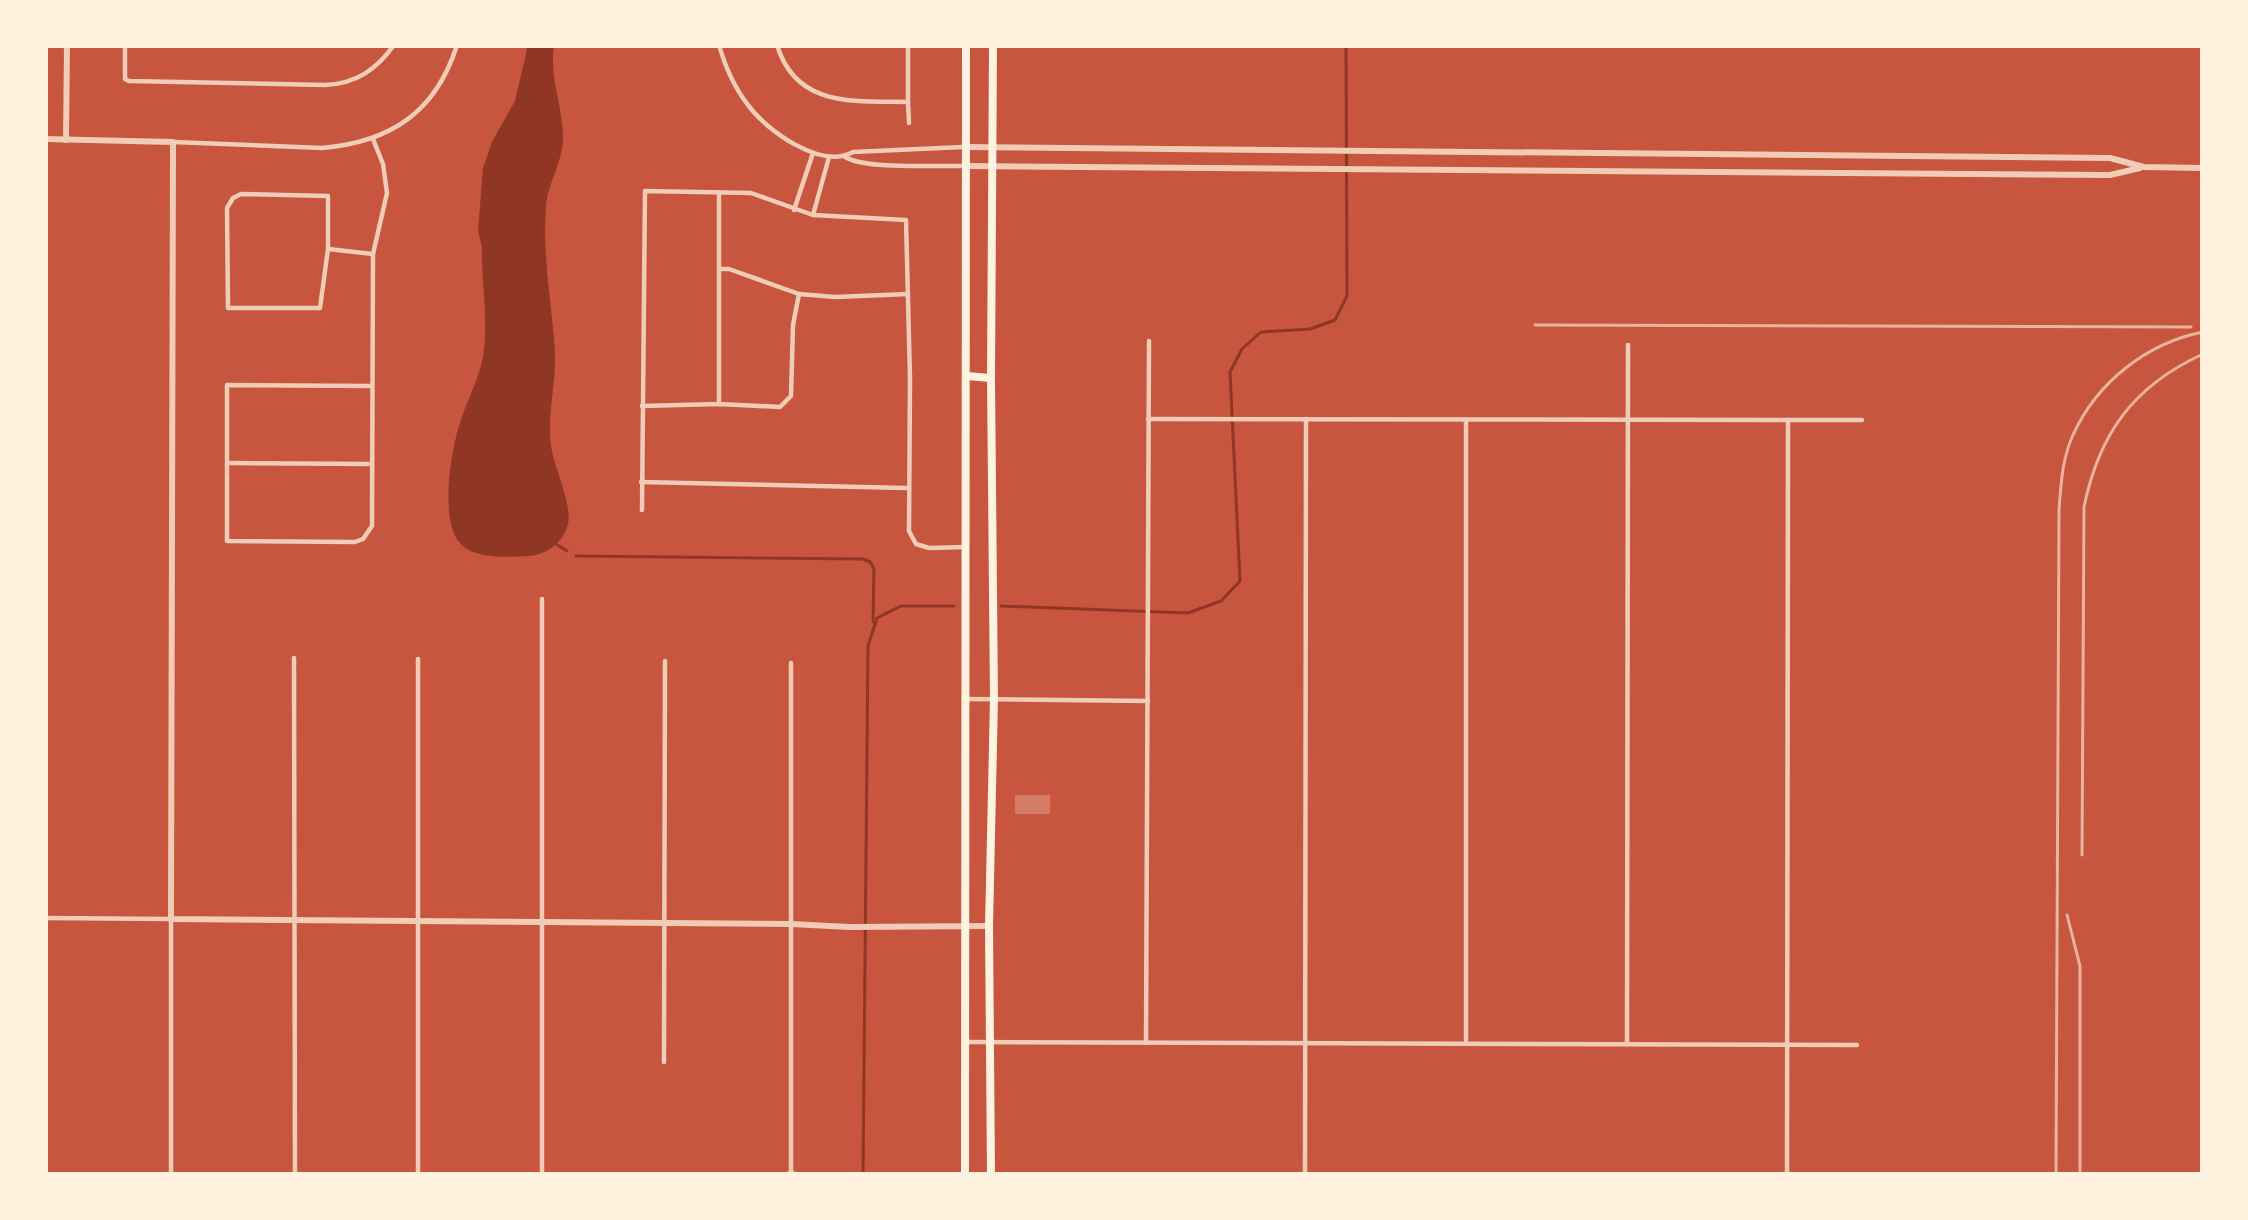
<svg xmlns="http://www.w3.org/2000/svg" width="2248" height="1220" font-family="Poppins,sans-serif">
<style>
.water{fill:#8f3625}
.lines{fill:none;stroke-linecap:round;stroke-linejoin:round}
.stream{stroke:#8f3625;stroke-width:3}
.building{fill:#d67c66}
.minor{stroke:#f1ccb7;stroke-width:4.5}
.tertiary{stroke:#f1ccb7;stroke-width:6}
.primary{stroke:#fff3e0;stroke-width:8}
.rail{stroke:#e9b49f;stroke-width:3}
</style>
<rect width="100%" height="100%" fill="#c8553d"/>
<path class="water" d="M528 45H554C549 77 562 104 563 135 564 160 548 182 546 206 542 256 552 303 555 352 556 380 549 407 550 435 550 463 573 501 568 524 564 542 546 555 529 556 508 557 473 560 459 542 440 519 451 452 459 426 466 402 478 382 483 357 489 320 481 284 482 247L478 231 483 168 492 142 515 101Z"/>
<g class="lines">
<g class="stream">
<path d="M556 544 567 551"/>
<path d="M576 556 863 559 870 562 874 569 873 621 875 624"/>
<path d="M1001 606 1188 613 1221 601 1240 581 1230 372 1242 349 1261 332 1310 329 1335 320 1347 296 1346 45"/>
<path d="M863 1175 868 646 877 618 901 606H954"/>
</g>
</g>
<rect class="building" x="1015" y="795" width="35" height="19"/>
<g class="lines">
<g class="minor">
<path d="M125 45V79L129 81 325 85C356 84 377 69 394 45"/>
<path d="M719 45C725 66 734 87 748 105 766 130 821 170 853 152L963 147"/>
<path d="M777 45C796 108 855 101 908 102L909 123"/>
<path d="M908 45V102"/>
<path d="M173 142 322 148C391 142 436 112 457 45"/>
<path d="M845 157C867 170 936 165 964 166"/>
<path d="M794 210 813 153"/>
<path d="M813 215 829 157"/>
<path d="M328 249V196L241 194 233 198 227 208 228 308H320L328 249 373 254"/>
<path d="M721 269H729L799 294 835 297 908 294"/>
<path d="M372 386 227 385V541L355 542 363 539 372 526 373 254 387 193 383 164 373 139"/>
<path d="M719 402V192"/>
<path d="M642 406 719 404 780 407 791 396 793 325 799 294"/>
<path d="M1148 419 1862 420"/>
<path d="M228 463 372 464"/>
<path d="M641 482 906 488"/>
<path d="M642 510 645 191 751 193 813 215 906 220 910 378 909 531 916 544 929 548 966 547"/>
<path d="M542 599V1175"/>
<path d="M294 658 295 1175"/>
<path d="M418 659V1175"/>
<path d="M791 663V1173"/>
<path d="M964 699 1148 701"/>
<path d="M45 918 171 919V1175"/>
<path d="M965 1042 1857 1045"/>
<path d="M1146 1043 1149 341"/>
<path d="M1466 1044V420"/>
<path d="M1627 1044 1628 345"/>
<path d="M664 1062 665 661"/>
<path d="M784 1175 791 1173 798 1175"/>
<path d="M1305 1175 1306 419"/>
<path d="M1787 1175 1788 420"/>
</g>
<g class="tertiary">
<path d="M45 139 173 142 171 919 791 924 850 927 989 926"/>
<path d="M66 140 67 45"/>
<path d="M966 147 2110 158 2144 167 2203 168"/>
<path d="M966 166 2110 175 2140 168"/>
</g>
<g class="primary">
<path d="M966 376 991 378"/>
<path d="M965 1175 966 45"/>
<path d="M991 1175 989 926 994 699 991 378 993 45"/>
</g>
<g class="rail">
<path d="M1535 325 2191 327"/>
<path d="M2082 855 2084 507C2099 434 2133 386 2203 354"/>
<path d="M2067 915 2080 966V1173"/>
<path d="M2056 1172 2059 510C2061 484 2062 459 2073 435 2097 382 2147 343 2203 332"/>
</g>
</g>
<rect width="2248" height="1220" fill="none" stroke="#fff3e0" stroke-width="96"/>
</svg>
